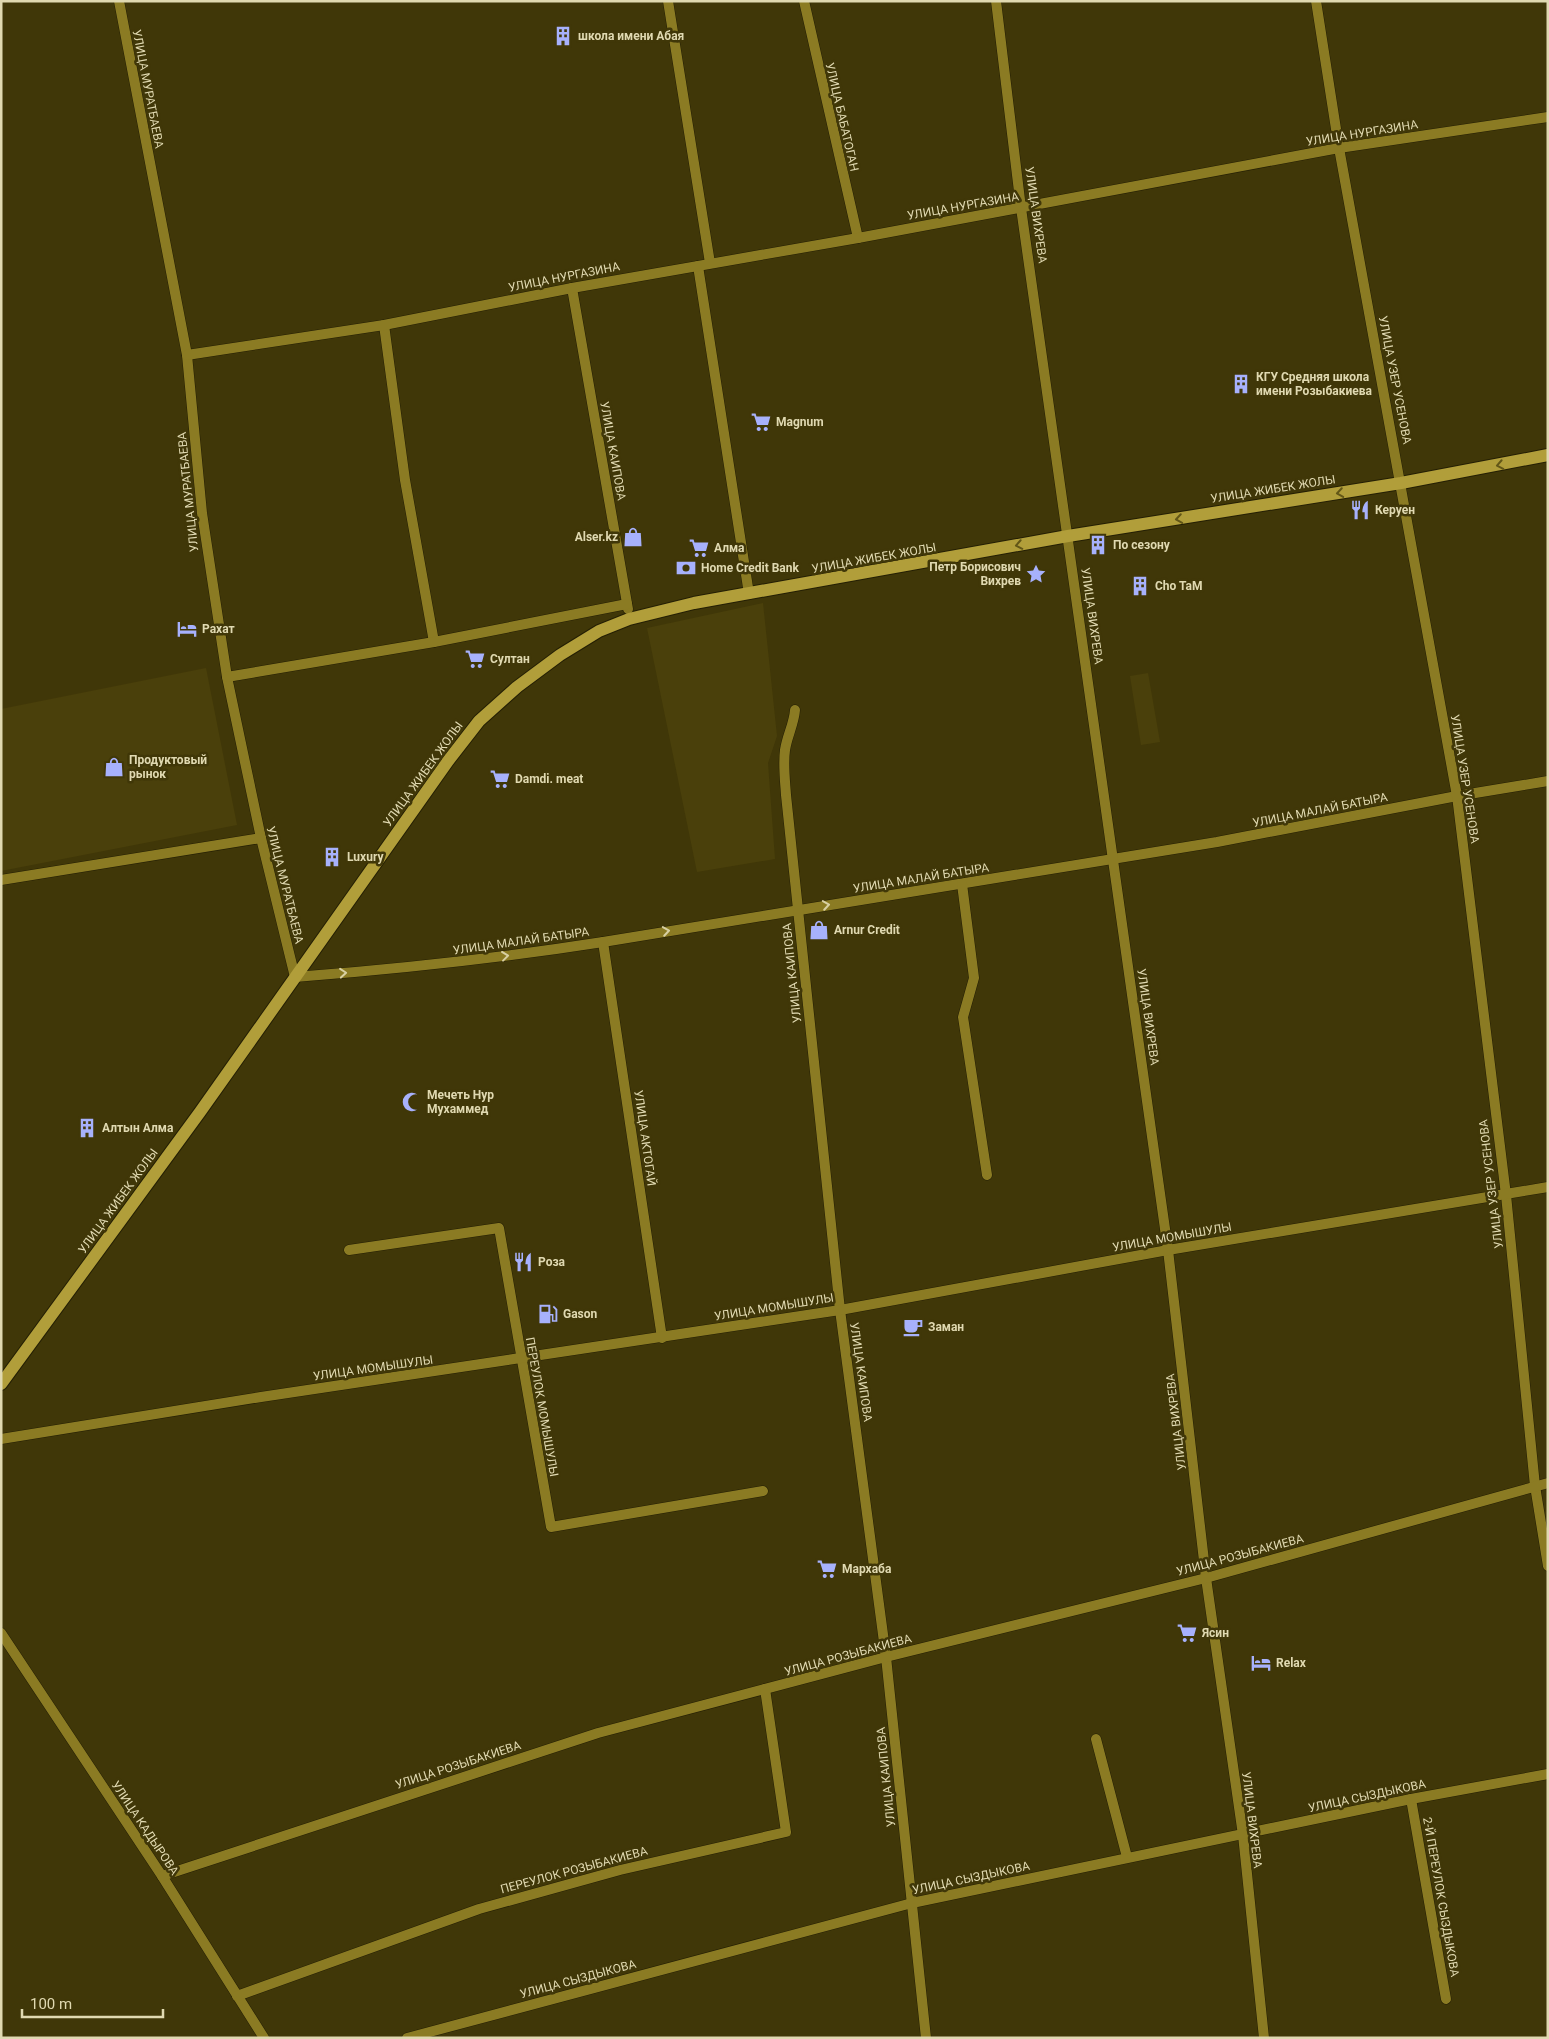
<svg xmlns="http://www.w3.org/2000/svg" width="1549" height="2039" font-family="Roboto,sans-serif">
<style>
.built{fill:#4a400b}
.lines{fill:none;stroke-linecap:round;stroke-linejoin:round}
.minor-casing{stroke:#241f04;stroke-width:11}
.major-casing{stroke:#241f04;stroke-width:14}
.minor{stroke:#8b7b23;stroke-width:10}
.major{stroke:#b19e3a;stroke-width:12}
.oneway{stroke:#625617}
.oneway2{stroke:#d8d0a3}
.labels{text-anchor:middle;stroke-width:5;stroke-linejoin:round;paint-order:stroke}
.poi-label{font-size:12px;font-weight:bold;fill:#e0d9b1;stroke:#403708;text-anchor:start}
.street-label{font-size:12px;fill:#e0d9b1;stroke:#403708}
</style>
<rect width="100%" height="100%" fill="#403708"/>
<g class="built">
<path d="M763 603 777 736 768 763 775 859 697 872 647 628Z"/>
<path d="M206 668 237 825 1 871V709Z"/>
<path d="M1148 673 1160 742 1141 745 1130 676Z"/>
</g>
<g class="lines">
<defs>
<g id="minor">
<path d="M119 1 187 355 202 513 227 677 261 838 295 977C398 969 501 958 603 942L1217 842 1457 796 1548 781"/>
<path d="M668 1 710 263"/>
<path d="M804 1 858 238"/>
<path d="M996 1 1021 208 1168 1250 1206 1578 1243 1835 1264 2038"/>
<path d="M1316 1 1339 148 1457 796 1506 1195 1535 1486 1548 1566"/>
<path d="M698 266 749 594"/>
<path d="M572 288 628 609"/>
<path d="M384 325 405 480 434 642"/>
<path d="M187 355 384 325 572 288 858 238 1339 148 1548 117"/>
<path d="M227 677 434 642 627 604"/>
<path d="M795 710C794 724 787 736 785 750 783 764 785 780 786 795L840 1310 886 1657 926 2038"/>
<path d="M1 880 261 838"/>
<path d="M962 884 974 978 963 1017 987 1175"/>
<path d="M603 942 662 1338"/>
<path d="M349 1250 499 1228 551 1527 763 1491"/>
<path d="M1 1439 261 1397 840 1310 1168 1250 1548 1187"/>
<path d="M1 1633 162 1876 264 2038"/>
<path d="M1096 1739 1127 1857"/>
<path d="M1411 1799 1446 1999"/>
<path d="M162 1876 598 1733 886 1657 1206 1578 1548 1483"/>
<path d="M237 1996 479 1909 620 1870 786 1832 765 1689"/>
<path d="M407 2038 912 1903 1411 1799 1548 1774"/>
</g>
<path id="major" d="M1 1384 200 1112 448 761 479 721 517 687 560 655 599 631 629 619 694 603 1068 536 1401 483 1548 455"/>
</defs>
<use href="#minor" class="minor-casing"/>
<use href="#major" class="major-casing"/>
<use href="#minor" class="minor"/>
<use href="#major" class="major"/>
</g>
<defs><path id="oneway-chevron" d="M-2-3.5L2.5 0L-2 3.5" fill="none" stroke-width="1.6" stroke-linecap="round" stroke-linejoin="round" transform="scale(1.25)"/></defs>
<g class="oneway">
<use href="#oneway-chevron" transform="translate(1500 465) rotate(169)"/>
<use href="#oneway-chevron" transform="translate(1340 493) rotate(171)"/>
<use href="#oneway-chevron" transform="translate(1179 519) rotate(171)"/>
<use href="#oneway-chevron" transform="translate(1019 545) rotate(169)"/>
</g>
<g class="oneway2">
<use href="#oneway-chevron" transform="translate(826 905) rotate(-9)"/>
<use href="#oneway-chevron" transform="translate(666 931) rotate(-9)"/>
<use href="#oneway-chevron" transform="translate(505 956) rotate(-7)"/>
<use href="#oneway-chevron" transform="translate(343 973) rotate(-5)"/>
</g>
<defs>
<symbol id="building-bare" viewBox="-9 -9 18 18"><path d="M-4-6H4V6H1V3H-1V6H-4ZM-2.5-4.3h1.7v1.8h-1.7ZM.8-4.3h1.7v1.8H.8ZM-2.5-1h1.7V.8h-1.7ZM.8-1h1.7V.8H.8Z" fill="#a7b1fc" stroke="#403708" stroke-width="2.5" paint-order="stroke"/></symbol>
<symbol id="supermarket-bare" viewBox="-9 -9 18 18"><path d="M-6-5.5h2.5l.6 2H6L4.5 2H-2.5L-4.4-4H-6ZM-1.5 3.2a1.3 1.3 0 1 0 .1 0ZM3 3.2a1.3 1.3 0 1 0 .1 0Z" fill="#a7b1fc" stroke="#403708" stroke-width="2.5" paint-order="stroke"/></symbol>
<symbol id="restaurant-bare" viewBox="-9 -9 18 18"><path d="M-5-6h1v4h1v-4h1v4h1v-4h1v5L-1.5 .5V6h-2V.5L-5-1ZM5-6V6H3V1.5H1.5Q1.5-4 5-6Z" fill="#a7b1fc" stroke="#403708" stroke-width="2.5" paint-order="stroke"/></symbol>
<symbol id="shop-bare" viewBox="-9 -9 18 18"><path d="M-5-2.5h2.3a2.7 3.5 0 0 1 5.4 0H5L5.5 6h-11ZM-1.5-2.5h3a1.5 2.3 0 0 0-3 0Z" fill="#a7b1fc" stroke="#403708" stroke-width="2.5" paint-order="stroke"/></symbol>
<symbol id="bank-bare" viewBox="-9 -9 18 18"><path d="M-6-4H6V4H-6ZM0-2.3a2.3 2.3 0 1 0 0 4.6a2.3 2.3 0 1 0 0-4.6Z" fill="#a7b1fc" stroke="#403708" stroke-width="2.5" paint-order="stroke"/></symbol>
<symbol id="sight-bare" viewBox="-9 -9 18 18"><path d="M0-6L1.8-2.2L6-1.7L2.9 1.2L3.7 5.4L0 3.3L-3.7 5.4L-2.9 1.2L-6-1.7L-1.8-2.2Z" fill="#a7b1fc" stroke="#403708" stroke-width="2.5" paint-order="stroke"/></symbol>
<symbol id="hotel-bare" viewBox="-9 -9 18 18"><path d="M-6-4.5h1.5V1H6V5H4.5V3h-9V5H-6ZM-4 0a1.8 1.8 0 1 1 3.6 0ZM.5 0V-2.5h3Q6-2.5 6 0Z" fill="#a7b1fc" stroke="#403708" stroke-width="2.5" paint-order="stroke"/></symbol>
<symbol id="mosque-bare" viewBox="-9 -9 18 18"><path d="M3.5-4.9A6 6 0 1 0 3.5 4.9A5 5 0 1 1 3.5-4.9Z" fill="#a7b1fc" stroke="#403708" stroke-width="2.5" paint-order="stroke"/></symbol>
<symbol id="fuel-bare" viewBox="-9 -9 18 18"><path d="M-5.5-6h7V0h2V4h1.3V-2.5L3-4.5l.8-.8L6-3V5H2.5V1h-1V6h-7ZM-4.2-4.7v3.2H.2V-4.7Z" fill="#a7b1fc" stroke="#403708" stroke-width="2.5" paint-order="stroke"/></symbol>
<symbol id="cafe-bare" viewBox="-9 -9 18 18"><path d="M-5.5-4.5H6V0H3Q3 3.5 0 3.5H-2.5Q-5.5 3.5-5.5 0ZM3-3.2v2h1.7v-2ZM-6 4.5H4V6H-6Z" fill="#a7b1fc" stroke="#403708" stroke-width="2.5" paint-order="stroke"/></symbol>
</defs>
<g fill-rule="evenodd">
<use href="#building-bare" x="549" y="22" width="28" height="28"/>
<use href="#building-bare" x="1227" y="370" width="28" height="28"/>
<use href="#supermarket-bare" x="747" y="408" width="28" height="28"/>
<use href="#restaurant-bare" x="1346" y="496" width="28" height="28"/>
<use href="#shop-bare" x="619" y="523" width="28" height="28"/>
<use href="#building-bare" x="1084" y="531" width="28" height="28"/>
<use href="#supermarket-bare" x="685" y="534" width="28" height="28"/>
<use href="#bank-bare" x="672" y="554" width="28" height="28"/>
<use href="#sight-bare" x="1022" y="560" width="28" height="28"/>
<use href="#building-bare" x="1126" y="572" width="28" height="28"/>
<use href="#hotel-bare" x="173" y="615" width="28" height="28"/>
<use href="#supermarket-bare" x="461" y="645" width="28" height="28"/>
<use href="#shop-bare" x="100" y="753" width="28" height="28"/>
<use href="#supermarket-bare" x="486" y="765" width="28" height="28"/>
<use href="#building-bare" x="318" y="843" width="28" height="28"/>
<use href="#shop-bare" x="805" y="916" width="28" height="28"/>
<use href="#mosque-bare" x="398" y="1088" width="28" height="28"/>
<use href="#building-bare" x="73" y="1114" width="28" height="28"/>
<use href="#restaurant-bare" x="509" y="1248" width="28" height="28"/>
<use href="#fuel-bare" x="534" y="1300" width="28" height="28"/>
<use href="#cafe-bare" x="899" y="1313" width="28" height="28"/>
<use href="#supermarket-bare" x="813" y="1555" width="28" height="28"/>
<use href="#supermarket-bare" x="1173" y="1619" width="28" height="28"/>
<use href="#hotel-bare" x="1247" y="1649" width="28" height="28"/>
</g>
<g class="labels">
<g class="poi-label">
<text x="578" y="40">школа имени Абая</text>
<text x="1256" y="381">КГУ Средняя школа<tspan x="1256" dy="14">имени Розыбакиева</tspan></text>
<text x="776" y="426">Magnum</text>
<text x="1375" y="514">Керуен</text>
<text x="618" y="541" text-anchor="end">Alser.kz</text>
<text x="1113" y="549">По сезону</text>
<text x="714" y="552">Алма</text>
<text x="1021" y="571" text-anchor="end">Петр Борисович<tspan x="1021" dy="14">Вихрев</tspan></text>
<text x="701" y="572">Home Credit Bank</text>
<text x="1155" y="590">Cho TaM</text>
<text x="202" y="633">Рахат</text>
<text x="490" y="663">Султан</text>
<text x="129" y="764">Продуктовый<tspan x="129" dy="14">рынок</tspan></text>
<text x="515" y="783">Damdi. meat</text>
<text x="347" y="861">Luxury</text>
<text x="834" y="934">Arnur Credit</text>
<text x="427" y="1099">Мечеть Нур<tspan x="427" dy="14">Мухаммед</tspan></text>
<text x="102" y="1132">Алтын Алма</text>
<text x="538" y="1266">Роза</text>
<text x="563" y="1318">Gason</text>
<text x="928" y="1331">Заман</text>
<text x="842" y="1573">Мархаба</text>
<text x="1202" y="1637">Ясин</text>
<text x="1276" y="1667">Relax</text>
</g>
<g class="street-label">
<text transform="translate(148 89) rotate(79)" y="4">УЛИЦА МУРАТБАЕВА</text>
<text transform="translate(842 117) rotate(77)" y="4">УЛИЦА БАБАТОГАН</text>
<text transform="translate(1362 133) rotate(-9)" y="4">УЛИЦА НУРГАЗИНА</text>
<text transform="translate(963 206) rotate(-10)" y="4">УЛИЦА НУРГАЗИНА</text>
<text transform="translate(1036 215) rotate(82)" y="4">УЛИЦА ВИХРЕВА</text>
<text transform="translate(564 277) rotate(-11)" y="4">УЛИЦА НУРГАЗИНА</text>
<text transform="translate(1395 380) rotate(79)" y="4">УЛИЦА УЗЕР УСЕНОВА</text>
<text transform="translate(613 451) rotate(80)" y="4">УЛИЦА КАИПОВА</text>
<text transform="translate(1273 489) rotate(-9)" y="4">УЛИЦА ЖИБЕК ЖОЛЫ</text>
<text transform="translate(188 492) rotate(-96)" y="4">УЛИЦА МУРАТБАЕВА</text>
<text transform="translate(874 558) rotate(-10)" y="4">УЛИЦА ЖИБЕК ЖОЛЫ</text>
<text transform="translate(1092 616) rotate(82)" y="4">УЛИЦА ВИХРЕВА</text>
<text transform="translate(423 774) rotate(-54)" y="4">УЛИЦА ЖИБЕК ЖОЛЫ</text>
<text transform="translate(1465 779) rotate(81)" y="4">УЛИЦА УЗЕР УСЕНОВА</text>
<text transform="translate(1320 810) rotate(-11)" y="4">УЛИЦА МАЛАЙ БАТЫРА</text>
<text transform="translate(921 878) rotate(-9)" y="4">УЛИЦА МАЛАЙ БАТЫРА</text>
<text transform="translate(285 885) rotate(76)" y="4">УЛИЦА МУРАТБАЕВА</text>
<text transform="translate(521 941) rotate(-8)" y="4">УЛИЦА МАЛАЙ БАТЫРА</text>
<text transform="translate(792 973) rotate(-96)" y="4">УЛИЦА КАИПОВА</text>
<text transform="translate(1148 1017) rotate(82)" y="4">УЛИЦА ВИХРЕВА</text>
<text transform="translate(645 1138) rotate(82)" y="4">УЛИЦА АКТОГАЙ</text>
<text transform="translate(1491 1184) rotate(-97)" y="4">УЛИЦА УЗЕР УСЕНОВА</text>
<text transform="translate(118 1201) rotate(-54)" y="4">УЛИЦА ЖИБЕК ЖОЛЫ</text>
<text transform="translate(1172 1237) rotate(-10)" y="4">УЛИЦА МОМЫШУЛЫ</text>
<text transform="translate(774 1307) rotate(-9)" y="4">УЛИЦА МОМЫШУЛЫ</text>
<text transform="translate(373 1368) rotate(-8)" y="4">УЛИЦА МОМЫШУЛЫ</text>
<text transform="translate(861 1372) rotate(82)" y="4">УЛИЦА КАИПОВА</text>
<text transform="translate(542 1407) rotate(80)" y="4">ПЕРЕУЛОК МОМЫШУЛЫ</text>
<text transform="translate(1176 1422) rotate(-97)" y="4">УЛИЦА ВИХРЕВА</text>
<text transform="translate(1240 1555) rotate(-15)" y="4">УЛИЦА РОЗЫБАКИЕВА</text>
<text transform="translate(848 1655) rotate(-15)" y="4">УЛИЦА РОЗЫБАКИЕВА</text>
<text transform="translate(458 1765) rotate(-18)" y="4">УЛИЦА РОЗЫБАКИЕВА</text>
<text transform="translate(886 1777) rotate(-96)" y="4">УЛИЦА КАИПОВА</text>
<text transform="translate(1367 1796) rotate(-12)" y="4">УЛИЦА СЫЗДЫКОВА</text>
<text transform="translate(1252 1820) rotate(83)" y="4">УЛИЦА ВИХРЕВА</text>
<text transform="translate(145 1828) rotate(56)" y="4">УЛИЦА КАДЫРОВА</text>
<text transform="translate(574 1870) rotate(-15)" y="4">ПЕРЕУЛОК РОЗЫБАКИЕВА</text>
<text transform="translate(971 1878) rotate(-12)" y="4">УЛИЦА СЫЗДЫКОВА</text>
<text transform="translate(1441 1897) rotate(80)" y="4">2-Й ПЕРЕУЛОК СЫЗДЫКОВА</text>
<text transform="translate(578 1979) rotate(-15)" y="4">УЛИЦА СЫЗДЫКОВА</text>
</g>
</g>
<rect width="1549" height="2039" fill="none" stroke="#e0d9b1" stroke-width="5"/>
<path d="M22 2009v8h141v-8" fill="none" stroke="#e0d9b1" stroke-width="2.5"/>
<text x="30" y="2009" font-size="15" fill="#e0d9b1" stroke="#403708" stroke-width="4" paint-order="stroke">100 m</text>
</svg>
